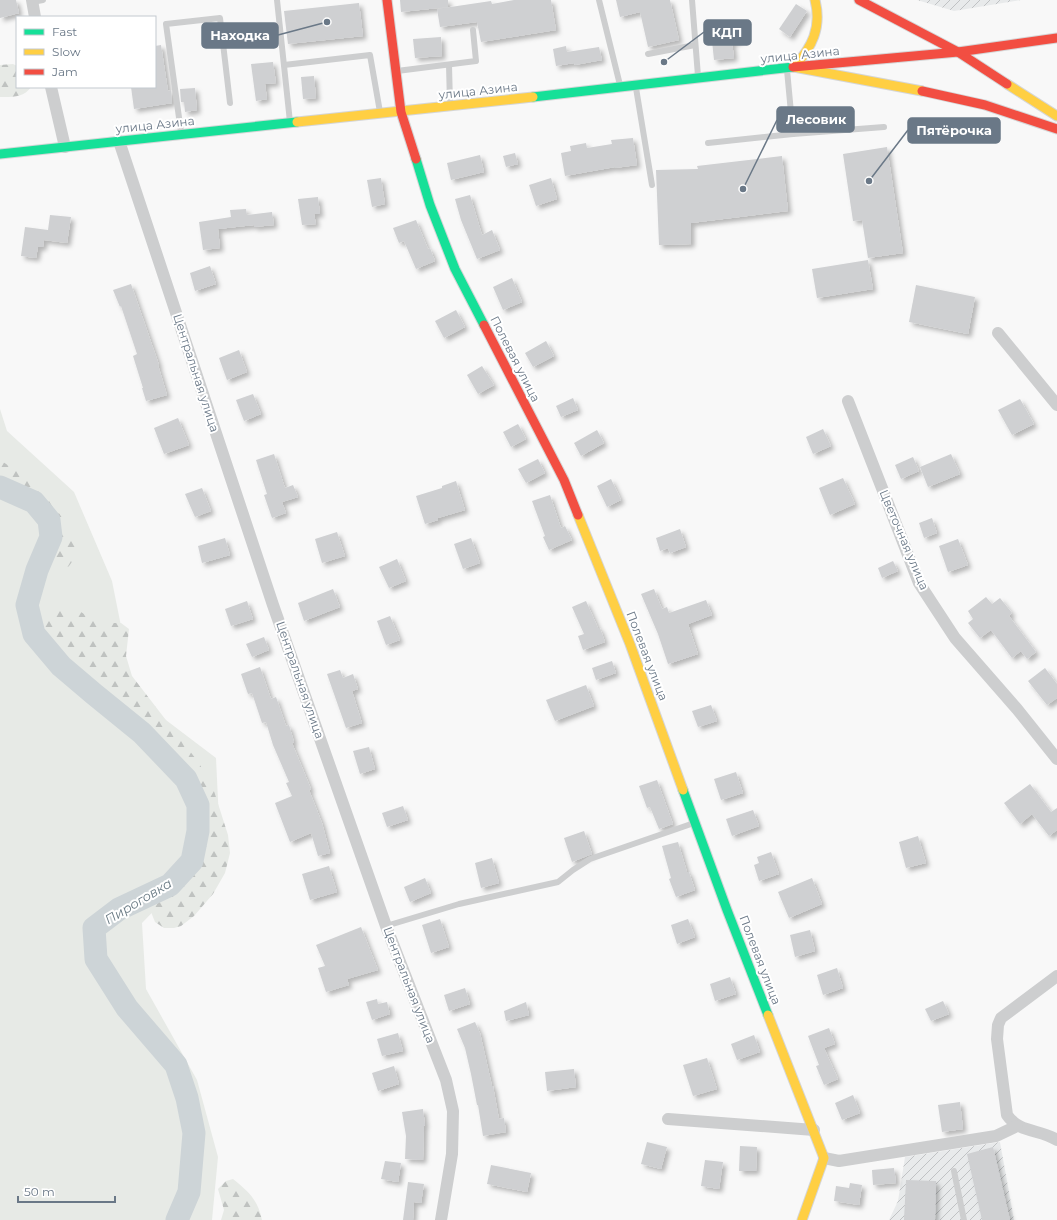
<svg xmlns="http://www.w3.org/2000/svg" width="1057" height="1220" font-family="Montserrat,sans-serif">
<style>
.industrial{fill:url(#industrial-furrows)}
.grass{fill:#e7eae6}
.forest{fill:url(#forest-firs)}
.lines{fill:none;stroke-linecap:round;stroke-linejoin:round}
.river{stroke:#cdd4d7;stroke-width:23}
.building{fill:#cfd0d2;filter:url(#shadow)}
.fast-casing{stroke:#d5d6d7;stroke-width:11}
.slow-casing{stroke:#d5d6d7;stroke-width:11}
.jam-casing{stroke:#d5d6d7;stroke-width:11}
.lane{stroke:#cdcecf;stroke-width:6}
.street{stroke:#cdcecf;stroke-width:12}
.fast{stroke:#16e098;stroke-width:9}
.slow{stroke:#ffcf43;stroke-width:9}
.jam{stroke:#f24e42;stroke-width:9}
.labels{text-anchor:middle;stroke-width:4;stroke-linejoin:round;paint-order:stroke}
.street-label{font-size:12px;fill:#6a7887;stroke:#fff}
.water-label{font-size:13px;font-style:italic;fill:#667781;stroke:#fff}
.leader{fill:none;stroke:#6a7887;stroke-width:1.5}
.callout-dot{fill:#6a7887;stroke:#fff;stroke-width:1.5}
.callout{fill:#6a7887;stroke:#6a7887;stroke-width:1.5}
.callout-label{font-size:13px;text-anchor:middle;font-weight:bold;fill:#fff}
</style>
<defs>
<pattern id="industrial-furrows" width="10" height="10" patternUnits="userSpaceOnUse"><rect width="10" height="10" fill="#e8eaeb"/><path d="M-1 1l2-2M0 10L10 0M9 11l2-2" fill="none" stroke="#c0c2c4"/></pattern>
<pattern id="forest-firs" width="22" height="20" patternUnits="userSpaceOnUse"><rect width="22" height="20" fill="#e7eae6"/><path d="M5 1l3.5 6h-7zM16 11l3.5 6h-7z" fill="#bfc2c0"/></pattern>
<filter id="shadow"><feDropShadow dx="3.5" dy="3.5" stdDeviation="2" flood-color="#0004"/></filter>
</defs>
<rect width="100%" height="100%" fill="#f8f8f8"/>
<g class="industrial">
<path d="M917 0H1021L954 11Z"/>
<path d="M1000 1142 1014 1220H889L898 1201 905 1157Z"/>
</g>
<path class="grass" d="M0 409 7 431 74 492 112 581 124 641 108 669 154 711 216 758 220 842 142 923 146 989 197 1080 218 1157 212 1220H0Z"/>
<g class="forest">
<path d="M13 64 17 66V87H31C24 98 11 97 0 97V65Z"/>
<path d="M0 460C32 480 57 502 72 537 75 544 78 553 73 560 71 564 68 567 65 570H59L48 562 44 549V528L38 516 22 503 0 496Z"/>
<path d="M69 607 76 609 99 623H121L129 629 126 656 132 676 199 763 214 791 228 835 230 853 225 873 213 894 194 916 181 926 174 928H164L155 922 151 912 152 895 158 887 167 881 190 874 195 869 198 859 201 829V814L197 794 187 772 168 747 154 734 93 688 45 639C45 637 43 635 43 633 41 622 59 609 69 607Z"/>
<path d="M233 1179C249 1192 258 1200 262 1220H221L224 1210 218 1189 226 1181Z"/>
</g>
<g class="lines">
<path class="river" d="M0 487 34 502 49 520 51 537 37 570 27 605 34 634 61 666 94 694 142 733 186 779 198 805V831L192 861 170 885 119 909 94 928 96 959 127 1008 176 1065 187 1098 194 1133 189 1192 177 1220"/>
</g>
<g class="building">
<path d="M0 0H16L19 13 0 18Z"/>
<path d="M400 0H448V7L401 12Z"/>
<path d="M514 0H551L556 30 481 42 477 22 440 27 437 9 491 1 492 4Z"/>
<path d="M616 0H670L679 40 648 47 640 12 620 17Z"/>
<path d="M359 3 363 36 288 44 284 11Z"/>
<path d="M796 4 807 11 790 37 779 29Z"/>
<path d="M738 28 739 41 732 42 734 58 714 60 711 31Z"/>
<path d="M441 37 442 56 415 58 413 39Z"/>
<path d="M161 45 168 91 171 90 172 103 134 109 131 87H155V46Z"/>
<path d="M566 46 567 52 599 47 602 60 575 65 574 63 556 66 553 49Z"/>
<path d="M273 62 276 83 265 84 267 99 256 101 251 64Z"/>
<path d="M314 76 316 98 303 99 301 77Z"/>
<path d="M195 88 197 110 185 112 184 102H181L180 89Z"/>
<path d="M633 138 637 165 615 168V167L565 176 561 153 571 151 570 146 586 143 587 148 612 144 611 140Z"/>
<path d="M887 147 903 253 868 258 862 220 853 221 843 154Z"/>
<path d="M515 153 518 164 506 167 503 156Z"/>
<path d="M480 155 484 172 451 180 447 163Z"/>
<path d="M782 156 788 211 691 223V244L659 245 656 170 698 169 697 166Z"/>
<path d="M381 178 385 204 372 207 367 180Z"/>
<path d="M551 178 557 199 536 206 529 185Z"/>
<path d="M470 195 482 235 492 230 500 250 477 259 461 220 455 199Z"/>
<path d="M318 197 320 214H314L316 224 302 225 298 199Z"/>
<path d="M246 209 247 215 272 212 274 225 254 227V225L218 229 220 248 203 250 199 222 231 217 230 210Z"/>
<path d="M50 215 71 217 67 243 44 240 43 247H38L36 258 21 256 25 227 48 230Z"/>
<path d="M416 220 428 249 430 248 435 261 416 269 404 241 399 243 393 228Z"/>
<path d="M868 260 873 289 817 298 812 269Z"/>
<path d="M210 266 216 284 195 291 190 273Z"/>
<path d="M512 278 522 302 503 310 493 287Z"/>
<path d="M131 284 159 365H158L167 395 146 401 142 388H143L133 356 137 354 121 306 120 307 113 290Z"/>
<path d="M916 285 975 297 968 334 909 322Z"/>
<path d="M456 310 465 327 444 338 435 321Z"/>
<path d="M546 341 554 356 533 367 525 353Z"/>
<path d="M239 350 247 372 227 380 219 358Z"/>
<path d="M482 366 494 385 478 394 467 375Z"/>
<path d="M253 394 261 414 244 421 236 400Z"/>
<path d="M573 398 578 410 561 417 556 406Z"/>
<path d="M1020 399 1034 424 1012 435 998 410Z"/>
<path d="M178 418 189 445 164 454 154 428Z"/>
<path d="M518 424 526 439 511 447 503 432Z"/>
<path d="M823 429 831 446 813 454 806 437Z"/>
<path d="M597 430 604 443 581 456 574 443Z"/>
<path d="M274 454 285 488 293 485 298 497 282 502 286 513 272 518 264 495 267 494 256 460Z"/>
<path d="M951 454 960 474 928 487 920 467Z"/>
<path d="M913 457 919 471 901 479 895 465Z"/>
<path d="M538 459 545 473 526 483 518 469Z"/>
<path d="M843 478 855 504 830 515 819 488Z"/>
<path d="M611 479 621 500 607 507 597 486Z"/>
<path d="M456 481 465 510 438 518V520L425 524 416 496 442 488V486Z"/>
<path d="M202 488 211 511 195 517 185 494Z"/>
<path d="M550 495 561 528 565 526 572 540 549 550 543 537 545 536 532 501Z"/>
<path d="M932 518 937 533 924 538 919 523Z"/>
<path d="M680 529 686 547 670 553 668 548 660 551 656 538Z"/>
<path d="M337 532 345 556 322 563 315 539Z"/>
<path d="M225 538 230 555 202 563 198 546Z"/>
<path d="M471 538 480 563 463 569 454 544Z"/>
<path d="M958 539 968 565 948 572 939 546Z"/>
<path d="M397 559 406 581 389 588 379 567Z"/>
<path d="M893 561 898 571 882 578 878 568Z"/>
<path d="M333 589 340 607 304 621 298 603Z"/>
<path d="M654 589 662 609 667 607 669 613 706 600 712 615 688 624 698 654 668 664 658 634 641 594Z"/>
<path d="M986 597 992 604 1000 598 1012 613 1009 616 1036 652 1027 659 1021 651 1012 658 991 630 980 638 968 623 973 619 968 611Z"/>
<path d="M247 601 253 619 231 626 225 609Z"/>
<path d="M586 601 598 628H600L605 642 583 650 578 636 584 634 572 607Z"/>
<path d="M390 616 400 640 386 645 377 621Z"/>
<path d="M264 637 269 650 252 657 246 644Z"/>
<path d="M612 661 616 673 596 680 592 668Z"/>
<path d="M260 667 271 699 276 697 286 726 289 725 294 742 292 743 311 789 309 790 322 823 330 853 318 856 311 833 290 842 275 803 292 796 286 783 289 782 273 745 266 722 262 723 252 693 248 694 241 674Z"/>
<path d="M1045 668 1057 684V698L1047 705 1028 681Z"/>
<path d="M340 670 343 678 353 674 358 689 352 691 362 723 346 728 327 674Z"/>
<path d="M586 685 594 706 555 721 546 700Z"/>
<path d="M711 705 717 721 698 727 692 711Z"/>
<path d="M369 747 375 769 360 774 353 751Z"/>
<path d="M736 772 743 793 721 800 714 779Z"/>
<path d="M657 780 673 824 659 829 650 807 647 808 639 786Z"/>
<path d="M1030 784 1051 812 1057 808V830L1049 836 1032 814 1020 824 1004 803Z"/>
<path d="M403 806 408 820 387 827 382 813Z"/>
<path d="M753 810 759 826 732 836 726 819Z"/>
<path d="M584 831 592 854 572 862 564 838Z"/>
<path d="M918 836 926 863 906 868 899 842Z"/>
<path d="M678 842 687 872H689L695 890 676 897 669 879 671 878 662 846Z"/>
<path d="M771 852 779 874 759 881 754 865 759 863 757 857Z"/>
<path d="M492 858 499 883 481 888 475 863Z"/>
<path d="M329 866 337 892 310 900 302 874Z"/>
<path d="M425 878 431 893 410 902 404 887Z"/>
<path d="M812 878 822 904 789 918 778 892Z"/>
<path d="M440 919 449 947 431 953 422 925Z"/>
<path d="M688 919 695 937 677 944 671 925Z"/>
<path d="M361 927 378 970 347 979 349 985 326 992 318 968 325 966 316 945Z"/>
<path d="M810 930 815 951 795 957 790 935Z"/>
<path d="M837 968 843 988 823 995 817 975Z"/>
<path d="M730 977 736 994 715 1001 710 984Z"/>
<path d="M465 988 470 1004 449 1011 444 995Z"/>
<path d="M377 999 378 1004 387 1002 390 1014 372 1020 366 1002Z"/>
<path d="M943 1001 949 1014 931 1021 925 1009Z"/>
<path d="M526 1002 529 1015 506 1021 504 1011Z"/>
<path d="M475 1022 480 1033 492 1086H493L499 1119 504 1118 506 1132 483 1136 478 1105H477L471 1074 465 1048 457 1029Z"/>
<path d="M829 1028 835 1044 824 1048 838 1079 824 1085 816 1066 819 1065 808 1036Z"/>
<path d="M398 1033 403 1051 382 1056 377 1039Z"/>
<path d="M754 1035 760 1052 737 1060 731 1044Z"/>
<path d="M707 1058 717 1089 693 1096 683 1065Z"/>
<path d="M394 1066 399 1084 378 1091 372 1073Z"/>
<path d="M574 1069 576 1087 547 1091 545 1072Z"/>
<path d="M853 1095 860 1113 842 1120 835 1103Z"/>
<path d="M960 1102 963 1129 942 1132 938 1105Z"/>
<path d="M423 1109 425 1125 424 1126 423 1160 405 1159 406 1136 402 1112Z"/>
<path d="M647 1142 667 1147 661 1169 641 1164Z"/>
<path d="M740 1146 757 1147 756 1171H739Z"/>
<path d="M993 1147 1010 1220H982L967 1154Z"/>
<path d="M705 1160 723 1162 719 1189 701 1186Z"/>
<path d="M385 1161 401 1163 398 1182 381 1179Z"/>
<path d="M491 1165 531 1173 527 1192 487 1184Z"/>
<path d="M894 1168 896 1183 873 1185 872 1170Z"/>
<path d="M906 1180 936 1181 935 1220H904Z"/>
<path d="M408 1182 424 1184 421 1203 414 1202 413 1220H403Z"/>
<path d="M850 1183 862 1185 859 1205 834 1201 836 1186 849 1188Z"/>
</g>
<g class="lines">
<defs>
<g id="fast">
<path d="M533 97 793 67"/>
<path d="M0 154 297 122"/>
<path d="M416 159 430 205 455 269 484 325"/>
<path d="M683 790 727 910 768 1015"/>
</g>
<g id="slow">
<path d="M815 0C822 28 812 47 794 67L922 91"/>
<path d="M1007 84 1057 116"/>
<path d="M297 122 533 97"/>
<path d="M578 515 630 644 683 790"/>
<path d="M768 1015 824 1158 802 1220"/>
</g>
<g id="jam">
<path d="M387 0 401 112 416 159"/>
<path d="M859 0 958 52 1007 84"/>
<path d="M793 67 958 52 1057 38"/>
<path d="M922 91 985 105 1057 129"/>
<path d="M484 325 564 480 578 515"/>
</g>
</defs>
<use href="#fast" class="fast-casing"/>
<use href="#slow" class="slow-casing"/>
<use href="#jam" class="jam-casing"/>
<g class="lane">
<path d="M277 0 290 122"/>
<path d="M599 0 620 85"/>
<path d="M692 0 698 76"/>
<path d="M32 2 43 0"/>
<path d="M648 54 695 45"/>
<path d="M284 65 370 55 380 112"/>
<path d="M449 65 450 104"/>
<path d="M787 70 793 134"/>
<path d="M397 71 476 61 473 30"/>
<path d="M636 88 652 185"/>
<path d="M181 132 166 24 220 18 230 103"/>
<path d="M708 143 793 134 884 127"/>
<path d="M386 926 459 904 558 882 573 870 590 859 694 823"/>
<path d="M954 1171 964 1220"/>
</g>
<g class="street">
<path d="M32 0 35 17"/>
<path d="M51 87 65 147"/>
<path d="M119 141 273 605 386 926 446 1080 453 1111 452 1154 441 1220"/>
<path d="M998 333 1057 405"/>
<path d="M848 401 919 583 955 638 1017 709 1057 759"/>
<path d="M1057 976 1001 1018 998 1025 997 1039 1007 1115C1019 1133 1040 1129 1057 1140"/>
<path d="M668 1119 814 1130"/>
<path d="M824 1158 839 1161 996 1136 1017 1126"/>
</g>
<use href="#fast" class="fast"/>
<use href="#slow" class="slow"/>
<use href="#jam" class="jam"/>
</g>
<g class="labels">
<g class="street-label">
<text transform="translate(800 55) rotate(-6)" y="4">улица Азина</text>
<text transform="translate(478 91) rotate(-6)" y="4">улица Азина</text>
<text transform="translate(155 125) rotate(-6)" y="4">улица Азина</text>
<text transform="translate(515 359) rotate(63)" y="4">Полевая улица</text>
<text transform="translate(196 373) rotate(72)" y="4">Центральная улица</text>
<text transform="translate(904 540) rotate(67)" y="4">Цветочная улица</text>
<text transform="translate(647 656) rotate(69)" y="4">Полевая улица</text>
<text transform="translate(300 680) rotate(71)" y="4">Центральная улица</text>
<text transform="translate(760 960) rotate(69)" y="4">Полевая улица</text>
<text transform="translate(409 985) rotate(69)" y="4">Центральная улица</text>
</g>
<g class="water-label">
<text transform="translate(138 901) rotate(-31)" y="5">Пироговка</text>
</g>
</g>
<path class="leader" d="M664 62L704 32M327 22L278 35M743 189L777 120M869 181L908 130"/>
<g class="callout-dot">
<circle cx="664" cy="62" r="4"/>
<circle cx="327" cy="22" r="4"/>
<circle cx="743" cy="189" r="4"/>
<circle cx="869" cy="181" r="4"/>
</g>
<g class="callout">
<rect x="704" y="20" width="47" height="25" rx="4"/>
<rect x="202" y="23" width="76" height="25" rx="4"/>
<rect x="777" y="107" width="77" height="25" rx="4"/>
<rect x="908" y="118" width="92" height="25" rx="4"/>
</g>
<g class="callout-label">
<text x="727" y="37">КДП</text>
<text x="240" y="40">Находка</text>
<text x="816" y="124">Лесовик</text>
<text x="954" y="135">Пятёрочка</text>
</g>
<rect x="16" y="16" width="140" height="72" fill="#ffffff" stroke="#c3c9cf"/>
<rect x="24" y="29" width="20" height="6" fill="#16e098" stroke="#c3c9cf"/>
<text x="52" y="36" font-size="12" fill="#6a7887">Fast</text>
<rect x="24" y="49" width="20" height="6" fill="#ffcf43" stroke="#c3c9cf"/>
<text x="52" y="56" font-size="12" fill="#6a7887">Slow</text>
<rect x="24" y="69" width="20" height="6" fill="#f24e42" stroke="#c3c9cf"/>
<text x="52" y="76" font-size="12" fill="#6a7887">Jam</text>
<path d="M18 1196v6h97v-6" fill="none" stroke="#6a7887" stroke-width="2"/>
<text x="24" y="1196" font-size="12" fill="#6a7887" stroke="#ffffff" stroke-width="3" paint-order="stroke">50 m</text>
</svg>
